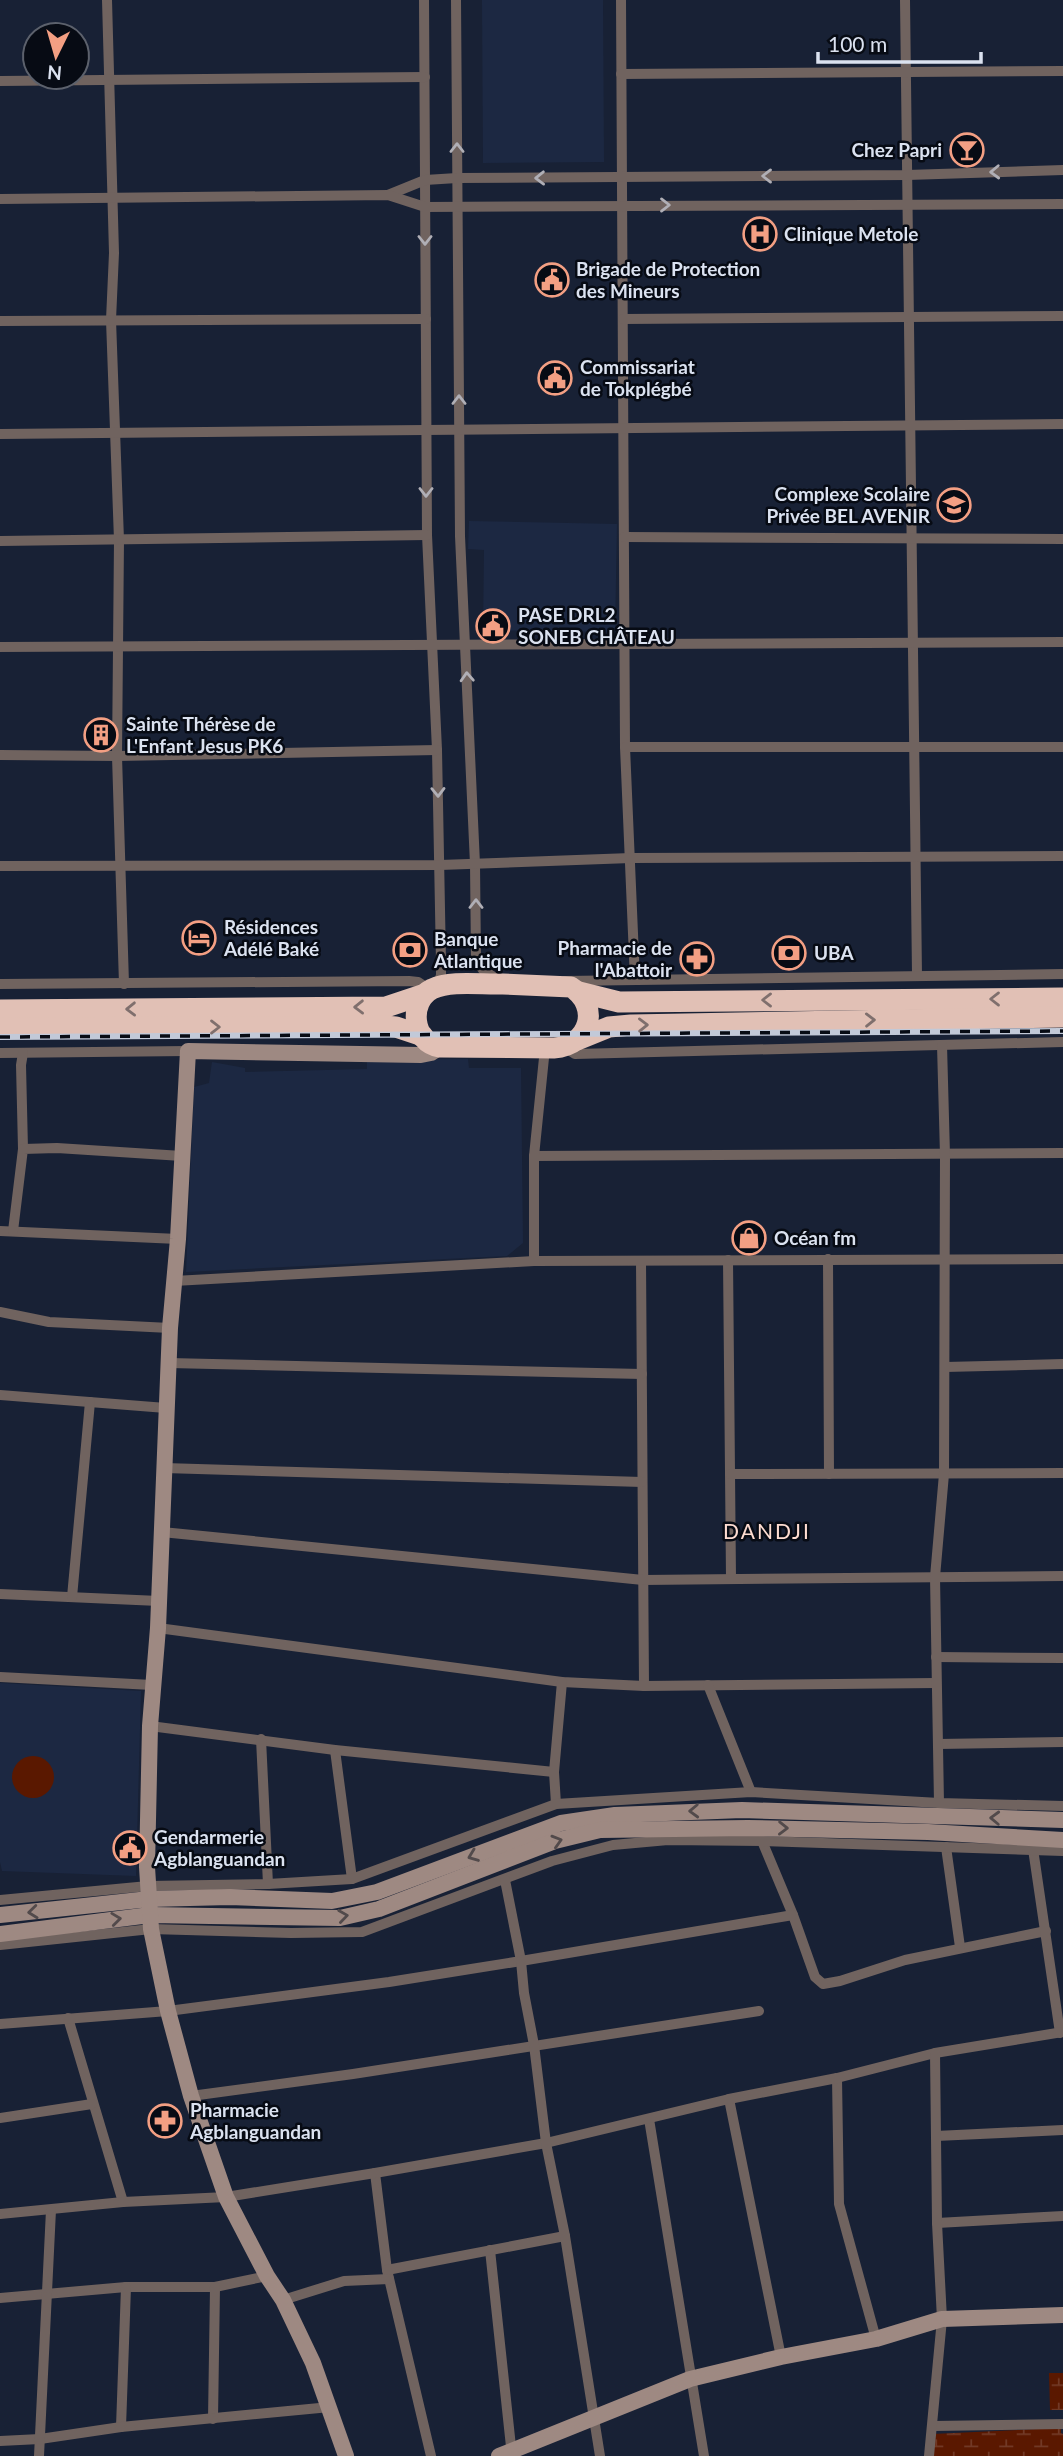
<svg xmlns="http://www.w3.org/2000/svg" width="1063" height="2456" font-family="Lato,sans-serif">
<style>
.built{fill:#1c2842}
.grass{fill:#5a1800}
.wetland{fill:url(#wetland-marsh)}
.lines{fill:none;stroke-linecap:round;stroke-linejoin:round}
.street{stroke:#70635f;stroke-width:10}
.secondary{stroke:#9e8982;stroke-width:16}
.highway{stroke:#e1c0b5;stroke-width:21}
.rail-casing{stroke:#c2c9d8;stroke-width:6}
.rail{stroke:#070b14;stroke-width:3.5;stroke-dasharray:10;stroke-linecap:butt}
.oneway{stroke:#b0afb6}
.oneway2{stroke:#7f6f6d}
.oneway3{stroke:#524a4b}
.labels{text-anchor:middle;stroke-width:5;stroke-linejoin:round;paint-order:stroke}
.poi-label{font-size:19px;font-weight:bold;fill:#dbe2f0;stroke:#070b14;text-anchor:start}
.neighbourhood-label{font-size:21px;letter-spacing:2px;fill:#fddcd1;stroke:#070b14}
</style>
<defs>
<pattern id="wetland-marsh" width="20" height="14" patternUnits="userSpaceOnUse" patternTransform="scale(1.75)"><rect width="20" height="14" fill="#5a1800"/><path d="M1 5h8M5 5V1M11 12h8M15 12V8" fill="none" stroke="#713926"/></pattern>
</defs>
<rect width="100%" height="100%" fill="#182135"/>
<g class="built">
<path d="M482 0H603L604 162 483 163Z"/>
<path d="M469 521 617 524 615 632 483 630 484 550 468 549Z"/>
<path d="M468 1059 469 1068H521L523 1243 507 1256 186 1272 194 1087 209 1083 212 1062 245 1068V1072L367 1069V1060Z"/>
<path d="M0 1683 141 1691 136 1876 2 1871 0 1862Z"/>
</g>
<circle class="grass" cx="33" cy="1777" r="21"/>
<g class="wetland">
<path d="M1049 2373H1063V2410H1050Z"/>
<path d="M1061 2428V2433L1063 2434V2456H930L932 2434Z"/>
</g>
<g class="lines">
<g class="street">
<path d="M107 0 114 253 111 320 119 540 117 756 124 984"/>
<path d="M424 0 427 535 437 750 441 962V975L437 987"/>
<path d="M456 0 460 536 475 864 476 960 483 970 498 980"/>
<path d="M621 0 625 747 635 980"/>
<path d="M905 0 917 975"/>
<path d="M621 74 1063 71"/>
<path d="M0 81 425 77"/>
<path d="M388 195 425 180 457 178 907 175 1063 170"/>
<path d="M0 199 388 195 425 207 1063 204"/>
<path d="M623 319 1063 316"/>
<path d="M0 321 426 319"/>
<path d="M0 434 1063 424"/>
<path d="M624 537 1063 539"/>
<path d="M0 541 427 535"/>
<path d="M0 647 1063 642"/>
<path d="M625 747H1063"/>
<path d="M0 755 117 756 437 750"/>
<path d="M0 866 440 865 631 858 1063 856"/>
<path d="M565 981 1063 974"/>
<path d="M0 984 409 981 418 982 430 990"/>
<path d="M564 1047 575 1054 1063 1042"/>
<path d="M0 1053 188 1051"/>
<path d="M23 1053 21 1065 23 1149"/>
<path d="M534 1156 1063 1153"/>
<path d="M0 1231 178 1239"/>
<path d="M13 1231 23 1149 57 1148 182 1156"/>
<path d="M828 1259 829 1474"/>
<path d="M728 1260 731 1578"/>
<path d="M534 1261V1156L545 1048"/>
<path d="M641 1261 644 1686"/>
<path d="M174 1281 534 1261 1063 1259"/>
<path d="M0 1312 49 1322 170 1328"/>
<path d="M169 1363 642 1374"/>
<path d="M945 1367 1063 1364"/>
<path d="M0 1395 166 1408"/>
<path d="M164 1468 642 1482"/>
<path d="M730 1474 1063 1473"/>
<path d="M162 1532 643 1580 1063 1576"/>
<path d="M0 1594 159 1601"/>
<path d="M72 1597 90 1402"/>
<path d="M158 1628 562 1682 644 1686 936 1683"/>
<path d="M936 1657 1063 1658"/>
<path d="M0 1677 152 1685"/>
<path d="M708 1685 751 1792"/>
<path d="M150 1726 335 1750 554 1772"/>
<path d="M261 1739 268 1884"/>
<path d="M938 1744 1063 1742"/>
<path d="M335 1750 352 1879"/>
<path d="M939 1803 935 1577 944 1474 945 1155 942 1045"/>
<path d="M556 1804 554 1772 562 1682"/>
<path d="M762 1841 793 1915 815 1977 823 1984 840 1981 905 1960 1046 1931"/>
<path d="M946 1847 960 1947"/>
<path d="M1033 1849 1060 2033"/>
<path d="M0 1900 148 1886 268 1884 352 1879 556 1804 751 1792 939 1803 1063 1806"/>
<path d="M0 1945 151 1929 291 1933 362 1932 552 1861 613 1845 668 1840 762 1841 1063 1851"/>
<path d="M68 2018 123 2202"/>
<path d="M0 2024 168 2011 389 1982 521 1961 505 1880"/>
<path d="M837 2078 839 2204 876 2339"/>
<path d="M191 2096 353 2074 759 2011"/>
<path d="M729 2099 781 2357"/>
<path d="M0 2118 92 2104"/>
<path d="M649 2119 704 2456"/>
<path d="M936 2136 1063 2130"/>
<path d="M375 2173 387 2270 431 2456"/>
<path d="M0 2214 123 2202 226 2197 375 2173 546 2143 729 2099 837 2078 935 2053 1063 2032"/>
<path d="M937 2223 1063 2216"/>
<path d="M490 2250 512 2456"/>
<path d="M387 2270 565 2236"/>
<path d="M0 2298 126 2287H215L267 2276"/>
<path d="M283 2300 344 2281 389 2279"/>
<path d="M213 2419 215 2287"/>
<path d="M933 2426 1063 2424"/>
<path d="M121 2427 126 2287"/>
<path d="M0 2441 40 2439 121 2427 330 2407"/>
<path d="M39 2456 51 2210"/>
<path d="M600 2456 565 2236 546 2143 534 2045 524 1993 521 1961 793 1915"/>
<path d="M929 2456 942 2319 937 2223 935 2053"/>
</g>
<g class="secondary">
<path d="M0 1915 149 1899 230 1897 332 1901 377 1892 561 1823 615 1815 742 1810 1063 1820"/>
<path d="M0 1934 150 1915 340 1918 379 1909 555 1841 600 1830 748 1828 928 1832 1063 1840"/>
<path d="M346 2456 313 2363 283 2300 267 2276 226 2197 191 2096 168 2011 151 1929 147 1867 150 1726 158 1628 170 1328 178 1239 188 1051 421 1055 431 1053 440 1047"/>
<path d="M499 2456 690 2379 781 2357 876 2339 942 2319 1063 2315"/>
</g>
<g class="highway">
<path d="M503 984 571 987C601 1006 590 1046 554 1048L440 1047C412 1043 408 1001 432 989 452 980 482 985 503 984Z"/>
<path d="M579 992 619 1002 1063 998"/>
<path d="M0 1010 386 1007 425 994"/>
<path d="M0 1028 384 1026 396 1027 423 1036"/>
<path d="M577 1040 609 1027 631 1025 1063 1017"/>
</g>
<defs>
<path id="rail" d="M0 1037 1063 1031"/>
</defs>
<use href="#rail" class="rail-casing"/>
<use href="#rail" class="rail"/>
</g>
<defs><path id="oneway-chevron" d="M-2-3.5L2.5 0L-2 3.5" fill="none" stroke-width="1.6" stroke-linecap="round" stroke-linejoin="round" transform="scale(1.75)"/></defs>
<g class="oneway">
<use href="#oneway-chevron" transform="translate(457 148) rotate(-90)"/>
<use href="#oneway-chevron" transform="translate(995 172) rotate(178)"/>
<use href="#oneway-chevron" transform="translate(767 176) rotate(180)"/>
<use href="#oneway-chevron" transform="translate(540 178) rotate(179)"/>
<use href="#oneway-chevron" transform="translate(665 205)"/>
<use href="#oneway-chevron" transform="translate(425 240) rotate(90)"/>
<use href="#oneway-chevron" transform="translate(459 400) rotate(-90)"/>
<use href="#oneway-chevron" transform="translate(426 492) rotate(90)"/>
<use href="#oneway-chevron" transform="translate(467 677) rotate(-93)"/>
<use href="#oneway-chevron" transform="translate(438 792) rotate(89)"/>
<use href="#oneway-chevron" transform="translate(476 904) rotate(-90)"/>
</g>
<g class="oneway2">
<use href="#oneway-chevron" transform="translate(995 999) rotate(180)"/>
<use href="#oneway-chevron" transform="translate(767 1000) rotate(180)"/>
<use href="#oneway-chevron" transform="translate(359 1007) rotate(179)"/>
<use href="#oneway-chevron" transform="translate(131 1009) rotate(179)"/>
<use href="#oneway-chevron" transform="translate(870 1020) rotate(-1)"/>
<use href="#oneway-chevron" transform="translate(643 1025) rotate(-1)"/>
<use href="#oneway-chevron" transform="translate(215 1027)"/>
</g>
<g class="oneway3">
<use href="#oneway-chevron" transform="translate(694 1811) rotate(178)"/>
<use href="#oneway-chevron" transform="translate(995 1818) rotate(-178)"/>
<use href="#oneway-chevron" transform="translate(783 1828) rotate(1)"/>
<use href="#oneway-chevron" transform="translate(557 1841) rotate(-17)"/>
<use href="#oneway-chevron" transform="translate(473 1856) rotate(159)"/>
<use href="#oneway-chevron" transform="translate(33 1912) rotate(174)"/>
<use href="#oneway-chevron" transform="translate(343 1916) rotate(-8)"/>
<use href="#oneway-chevron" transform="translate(116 1919) rotate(-7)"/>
</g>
<defs>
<symbol id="bar-ring" viewBox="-11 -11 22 22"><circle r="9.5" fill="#070b14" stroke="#f39f83" stroke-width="1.5"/><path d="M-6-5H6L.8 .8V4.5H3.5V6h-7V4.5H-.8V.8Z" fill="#f39f83"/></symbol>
<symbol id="hospital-ring" viewBox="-11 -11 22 22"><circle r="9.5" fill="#070b14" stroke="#f39f83" stroke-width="1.5"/><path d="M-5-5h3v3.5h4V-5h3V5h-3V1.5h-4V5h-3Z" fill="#f39f83"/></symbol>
<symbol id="civic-ring" viewBox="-11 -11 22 22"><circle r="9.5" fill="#070b14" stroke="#f39f83" stroke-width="1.5"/><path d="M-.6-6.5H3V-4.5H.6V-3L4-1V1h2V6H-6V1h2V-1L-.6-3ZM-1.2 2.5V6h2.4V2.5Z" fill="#f39f83"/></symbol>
<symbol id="school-ring" viewBox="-11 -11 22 22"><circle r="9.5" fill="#070b14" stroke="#f39f83" stroke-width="1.5"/><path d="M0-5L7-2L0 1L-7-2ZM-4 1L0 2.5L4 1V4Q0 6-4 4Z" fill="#f39f83"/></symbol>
<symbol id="building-ring" viewBox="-11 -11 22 22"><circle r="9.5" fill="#070b14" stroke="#f39f83" stroke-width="1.5"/><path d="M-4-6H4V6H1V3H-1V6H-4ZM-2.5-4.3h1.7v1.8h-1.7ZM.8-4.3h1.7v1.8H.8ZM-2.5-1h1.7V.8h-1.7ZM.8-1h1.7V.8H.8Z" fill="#f39f83"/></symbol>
<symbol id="hotel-ring" viewBox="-11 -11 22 22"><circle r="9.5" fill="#070b14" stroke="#f39f83" stroke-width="1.5"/><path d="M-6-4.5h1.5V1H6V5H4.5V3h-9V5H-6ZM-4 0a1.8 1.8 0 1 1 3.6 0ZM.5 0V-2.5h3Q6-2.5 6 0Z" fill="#f39f83"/></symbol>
<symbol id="bank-ring" viewBox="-11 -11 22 22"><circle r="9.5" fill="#070b14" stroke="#f39f83" stroke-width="1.5"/><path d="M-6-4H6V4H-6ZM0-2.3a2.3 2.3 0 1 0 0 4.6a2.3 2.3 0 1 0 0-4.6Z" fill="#f39f83"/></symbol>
<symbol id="pharmacy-ring" viewBox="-11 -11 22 22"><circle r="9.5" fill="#070b14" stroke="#f39f83" stroke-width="1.5"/><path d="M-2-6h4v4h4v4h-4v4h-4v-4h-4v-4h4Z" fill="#f39f83"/></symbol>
<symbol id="shop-ring" viewBox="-11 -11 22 22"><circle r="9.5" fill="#070b14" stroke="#f39f83" stroke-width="1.5"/><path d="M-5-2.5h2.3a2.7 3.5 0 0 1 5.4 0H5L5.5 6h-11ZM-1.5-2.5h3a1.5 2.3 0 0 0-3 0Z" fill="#f39f83"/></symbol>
</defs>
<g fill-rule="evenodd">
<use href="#bar-ring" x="948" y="131" width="38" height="38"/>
<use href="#hospital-ring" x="741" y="215" width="38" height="38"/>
<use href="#civic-ring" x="533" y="261" width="38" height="38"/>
<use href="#civic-ring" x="536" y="359" width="38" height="38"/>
<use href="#school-ring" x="935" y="486" width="38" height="38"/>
<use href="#civic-ring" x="474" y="607" width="38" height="38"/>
<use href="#building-ring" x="82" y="716" width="38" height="38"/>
<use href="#hotel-ring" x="180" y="919" width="38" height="38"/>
<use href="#bank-ring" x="391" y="931" width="38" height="38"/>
<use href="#bank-ring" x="770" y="934" width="38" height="38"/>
<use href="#pharmacy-ring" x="678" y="940" width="38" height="38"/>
<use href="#shop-ring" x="730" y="1219" width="38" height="38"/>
<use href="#civic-ring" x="111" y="1829" width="38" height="38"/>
<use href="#pharmacy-ring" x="146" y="2102" width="38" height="38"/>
</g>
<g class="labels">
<g class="poi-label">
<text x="942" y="157" text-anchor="end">Chez Papri</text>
<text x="784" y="241">Clinique Metole</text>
<text x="576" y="276">Brigade de Protection<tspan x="576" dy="22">des Mineurs</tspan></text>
<text x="580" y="374">Commissariat<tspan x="580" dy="22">de Tokplégbé</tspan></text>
<text x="930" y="501" text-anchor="end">Complexe Scolaire<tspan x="930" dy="22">Privée BEL AVENIR</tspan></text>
<text x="518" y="622">PASE DRL2<tspan x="518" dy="22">SONEB CHÂTEAU</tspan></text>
<text x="126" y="731">Sainte Thérèse de<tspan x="126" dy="22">L'Enfant Jesus PK6</tspan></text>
<text x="224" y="934">Résidences<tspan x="224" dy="22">Adélé Baké</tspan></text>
<text x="434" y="946">Banque<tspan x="434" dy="22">Atlantique</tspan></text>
<text x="672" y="955" text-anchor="end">Pharmacie de<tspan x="672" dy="22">l'Abattoir</tspan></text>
<text x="814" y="960">UBA</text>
<text x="774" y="1245">Océan fm</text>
<text x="154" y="1844">Gendarmerie<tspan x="154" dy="22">Agblanguandan</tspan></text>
<text x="190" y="2117">Pharmacie<tspan x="190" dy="22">Agblanguandan</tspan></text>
</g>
<g class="neighbourhood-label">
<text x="767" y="1539">DANDJI</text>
</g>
</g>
<g transform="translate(56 56) rotate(185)"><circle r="33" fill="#070b14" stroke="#5c616c" stroke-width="2"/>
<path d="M0-5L12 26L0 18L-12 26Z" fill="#f39f83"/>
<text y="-10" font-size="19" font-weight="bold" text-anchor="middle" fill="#dbe2f0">N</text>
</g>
<path d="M818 52v10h163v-10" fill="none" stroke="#dbe2f0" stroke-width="3.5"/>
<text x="828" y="52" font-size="21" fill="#dbe2f0" stroke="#070b14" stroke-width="5" paint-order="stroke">100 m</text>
</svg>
